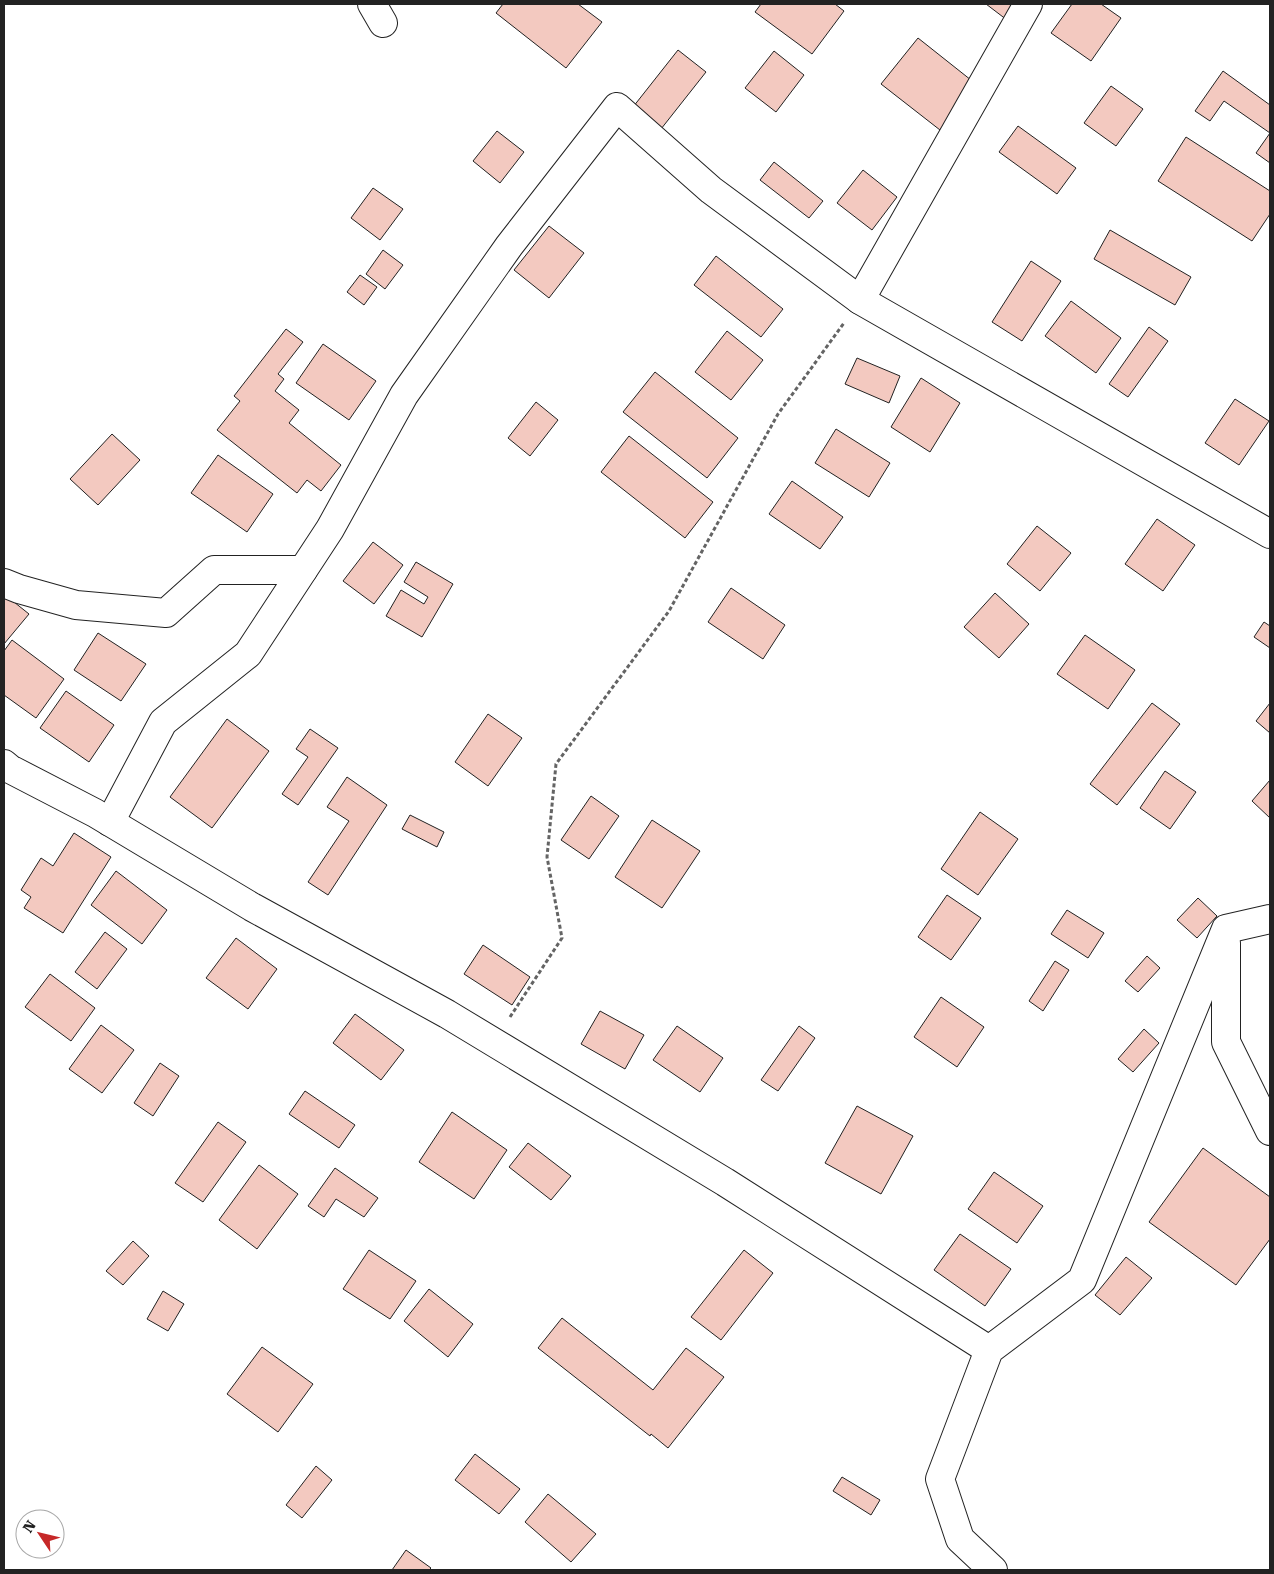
<svg xmlns="http://www.w3.org/2000/svg" width="1274" height="1574" font-family="'Roboto Serif',serif">
<style>
.building{fill:#f3c9c0;stroke:#222}
.lines{fill:none;stroke-linecap:round;stroke-linejoin:round}
.minor-casing{stroke:#222;stroke-width:30}
.path{stroke:#646464;stroke-width:3;stroke-dasharray:4 2.5;stroke-linecap:butt}
.minor{stroke:#fff;stroke-width:28}
</style>
<rect width="100%" height="100%" fill="#fff"/>
<g class="building">
<path d="M503 4H578L602 22 566 68 496 13Z"/>
<path d="M761 4H835L844 11 812 54 755 12Z"/>
<path d="M986 4H1020L1007 20Z"/>
<path d="M1072 4H1101L1121 18 1091 61 1051 33Z"/>
<path d="M918 38 976 84 940 130 881 84Z"/>
<path d="M678 50 706 72 661 129 633 107Z"/>
<path d="M774 51 804 75 776 112 745 88Z"/>
<path d="M1223 71 1270 105V133L1224 101 1210 121 1195 111Z"/>
<path d="M1111 86 1143 109 1116 146 1084 123Z"/>
<path d="M1018 126 1076 168 1057 194 999 152Z"/>
<path d="M497 131 524 152 500 183 473 161Z"/>
<path d="M1270 133V163L1256 153Z"/>
<path d="M1186 137 1270 191V214L1252 241 1158 181Z"/>
<path d="M774 162 823 201 809 218 760 180Z"/>
<path d="M863 170 897 197 872 230 837 203Z"/>
<path d="M373 188 403 209 380 240 351 218Z"/>
<path d="M549 226 584 253 549 298 514 270Z"/>
<path d="M1110 230 1191 277 1175 305 1094 259Z"/>
<path d="M383 250 403 265 385 289 366 274Z"/>
<path d="M716 256 783 309 761 337 694 285Z"/>
<path d="M1031 261 1061 281 1022 341 992 322Z"/>
<path d="M360 275 377 287 364 305 347 292Z"/>
<path d="M1071 301 1121 338 1096 373 1045 336Z"/>
<path d="M1149 327 1168 341 1128 397 1109 384Z"/>
<path d="M286 329 303 342 278 374 284 379 275 391 299 410 289 423 341 465 321 491 307 480 297 493 217 430 240 401 234 396Z"/>
<path d="M727 331 763 360 731 400 695 372Z"/>
<path d="M323 344 376 381 349 420 296 383Z"/>
<path d="M857 358 900 376 889 403 845 384Z"/>
<path d="M655 372 738 438 707 478 623 412Z"/>
<path d="M921 378 960 403 930 452 891 427Z"/>
<path d="M1235 399 1269 421 1239 465 1205 443Z"/>
<path d="M536 402 558 420 530 456 508 438Z"/>
<path d="M836 429 890 463 869 497 815 463Z"/>
<path d="M112 434 140 460 98 505 70 479Z"/>
<path d="M629 436 713 502 685 538 601 472Z"/>
<path d="M218 455 273 494 247 532 191 493Z"/>
<path d="M792 481 843 517 820 549 769 514Z"/>
<path d="M1157 519 1195 545 1163 591 1125 564Z"/>
<path d="M1037 526 1071 553 1040 591 1007 564Z"/>
<path d="M373 542 403 565 374 604 343 581Z"/>
<path d="M416 562 453 584 422 637 386 616 401 590 424 604 428 597 404 582Z"/>
<path d="M731 588 785 625 763 659 708 622Z"/>
<path d="M995 593 1029 624 999 658 964 627Z"/>
<path d="M4 594 29 614 4 644Z"/>
<path d="M1264 622 1270 626V648L1254 637Z"/>
<path d="M98 633 146 664 121 701 74 670Z"/>
<path d="M1085 635 1135 670 1108 709 1057 674Z"/>
<path d="M12 640 64 679 36 718 4 695V651Z"/>
<path d="M66 691 114 725 89 762 40 728Z"/>
<path d="M1152 703 1180 724 1117 805 1090 784Z"/>
<path d="M1270 703V733L1256 721Z"/>
<path d="M488 714 522 738 488 786 455 762Z"/>
<path d="M227 719 269 751 212 828 170 797Z"/>
<path d="M310 729 338 748 298 805 282 794 308 757 296 749Z"/>
<path d="M1165 771 1196 792 1170 829 1140 808Z"/>
<path d="M347 777 387 805 328 895 308 882 349 821 327 807Z"/>
<path d="M1270 780V818L1252 801Z"/>
<path d="M591 796 619 816 589 859 561 840Z"/>
<path d="M980 812 1018 839 978 895 941 869Z"/>
<path d="M410 815 444 832 437 847 402 829Z"/>
<path d="M652 820 700 851 662 908 615 877Z"/>
<path d="M74 833 111 857 63 933 24 908 31 897 21 890 41 858 53 866Z"/>
<path d="M116 871 167 910 142 944 91 905Z"/>
<path d="M947 895 981 918 951 960 918 937Z"/>
<path d="M1198 898 1217 916 1197 938 1177 920Z"/>
<path d="M1067 910 1104 933 1088 958 1051 934Z"/>
<path d="M105 932 127 949 97 989 75 972Z"/>
<path d="M236 938 277 969 248 1009 206 978Z"/>
<path d="M483 945 530 977 512 1005 464 974Z"/>
<path d="M1147 956 1160 968 1138 992 1125 981Z"/>
<path d="M1055 961 1069 970 1043 1011 1029 1001Z"/>
<path d="M50 974 95 1008 71 1041 25 1007Z"/>
<path d="M941 997 984 1027 957 1067 914 1037Z"/>
<path d="M600 1011 644 1035 625 1069 581 1044Z"/>
<path d="M355 1014 404 1050 381 1080 333 1043Z"/>
<path d="M101 1025 134 1050 102 1093 69 1069Z"/>
<path d="M677 1026 723 1058 700 1092 653 1060Z"/>
<path d="M799 1026 815 1038 778 1091 761 1080Z"/>
<path d="M1144 1029 1159 1043 1133 1072 1118 1059Z"/>
<path d="M160 1063 179 1076 153 1116 134 1103Z"/>
<path d="M305 1091 355 1125 339 1148 289 1114Z"/>
<path d="M857 1106 913 1136 881 1194 825 1163Z"/>
<path d="M452 1112 507 1150 474 1199 419 1162Z"/>
<path d="M218 1122 246 1142 203 1202 175 1183Z"/>
<path d="M528 1143 571 1176 551 1200 509 1167Z"/>
<path d="M1203 1148 1270 1197V1239L1236 1285 1149 1222Z"/>
<path d="M259 1165 298 1194 257 1249 219 1220Z"/>
<path d="M335 1168 378 1198 364 1217 336 1199 324 1217 308 1206Z"/>
<path d="M994 1172 1043 1206 1017 1243 968 1209Z"/>
<path d="M960 1234 1011 1269 985 1306 934 1270Z"/>
<path d="M133 1241 149 1256 123 1285 106 1271Z"/>
<path d="M369 1250 416 1281 390 1319 343 1289Z"/>
<path d="M744 1250 773 1273 721 1340 691 1317Z"/>
<path d="M1126 1257 1152 1278 1120 1315 1095 1295Z"/>
<path d="M429 1289 473 1324 448 1357 404 1321Z"/>
<path d="M163 1291 184 1304 168 1331 147 1319Z"/>
<path d="M562 1318 653 1390 686 1348 724 1377 668 1448 651 1434 650 1436 538 1348Z"/>
<path d="M262 1347 313 1384 278 1432 227 1394Z"/>
<path d="M475 1454 520 1489 499 1514 455 1480Z"/>
<path d="M316 1466 332 1480 302 1518 286 1505Z"/>
<path d="M842 1477 880 1500 871 1515 833 1491Z"/>
<path d="M548 1494 596 1534 571 1562 525 1522Z"/>
<path d="M406 1550 431 1568 429 1570H392Z"/>
</g>
<g class="lines">
<defs>
<g id="minor">
<path d="M372 4 383 23"/>
<path d="M1028 4 860 300 1270 534"/>
<path d="M4 583 19 589 76 605 166 613 214 570H303"/>
<path d="M4 764 10 769 95 813 252 907 447 1014 725 1182 989 1350"/>
<path d="M110 822 163 722 248 654 330 529 404 395 509 246 617 107 711 190 860 300"/>
<path d="M1226 943V1042L1270 1131"/>
<path d="M993 1570 960 1539 940 1479 989 1350 1082 1280 1226 929 1270 919"/>
</g>
</defs>
<use href="#minor" class="minor-casing"/>
<path class="path" d="M510 1017 562 938 547 857 556 764 669 611 778 414 844 323"/>
<use href="#minor" class="minor"/>
</g>
<rect width="1274" height="1574" fill="none" stroke="#222222" stroke-width="10"/>
<g transform="translate(40 1534) rotate(305)"><circle r="24" fill="#ffffff" stroke="#a7a7a7"/>
<path d="M0-4L9 19L0 12L-9 19Z" fill="#c62828"/>
<text y="-8" font-size="14" font-weight="bold" text-anchor="middle" fill="#222222">N</text>
</g>
</svg>
